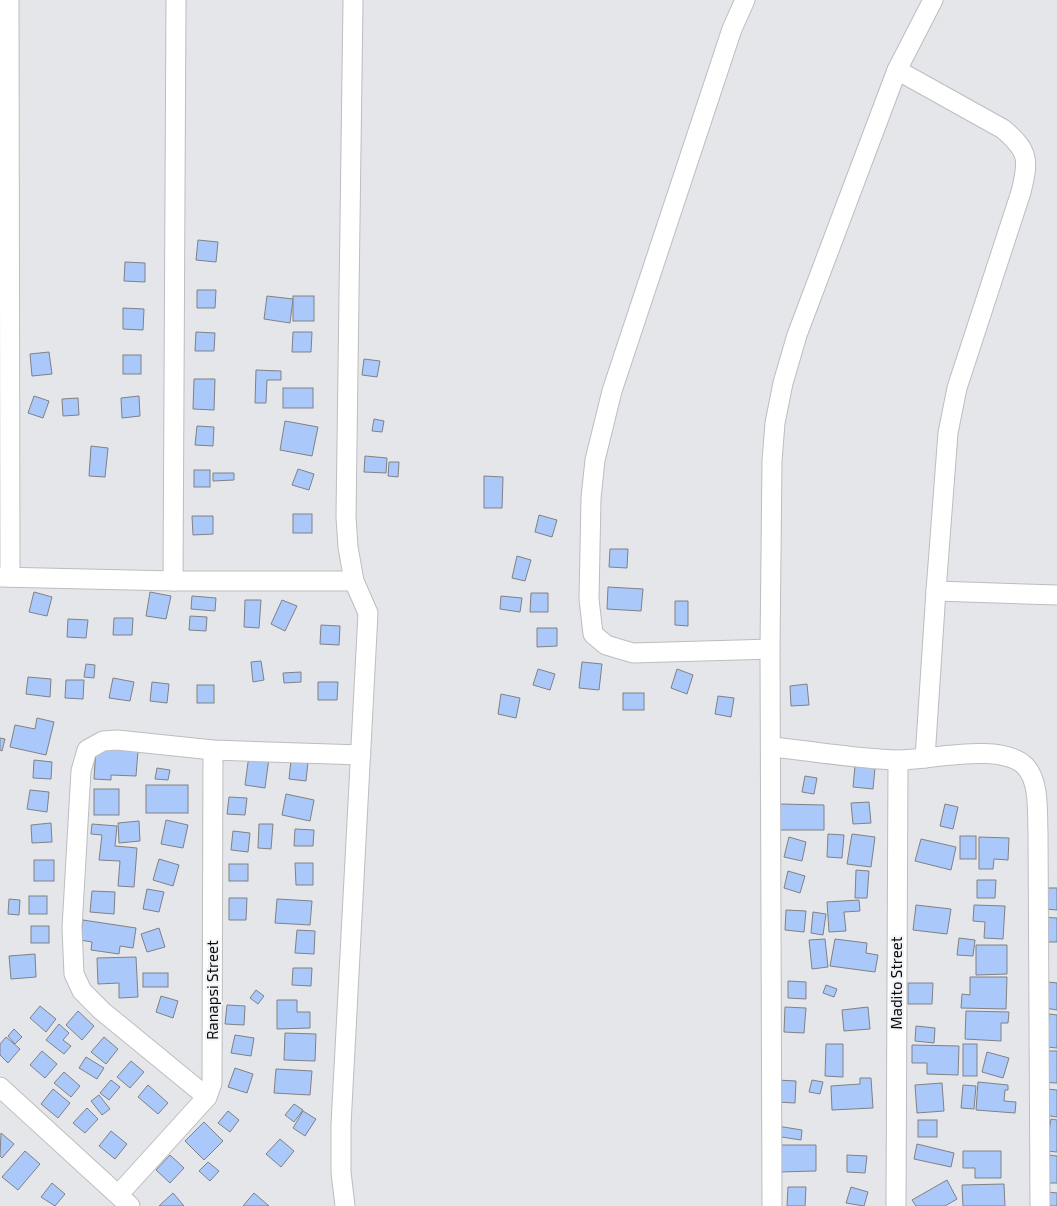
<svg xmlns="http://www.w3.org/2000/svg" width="1057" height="1206" font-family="'Exo 2',sans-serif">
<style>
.building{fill:#aac9fa;stroke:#808184}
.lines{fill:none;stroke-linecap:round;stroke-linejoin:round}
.minor-casing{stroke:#bcbdc0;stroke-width:21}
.minor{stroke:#fff;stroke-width:19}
.labels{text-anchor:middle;stroke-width:4;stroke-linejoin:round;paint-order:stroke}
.street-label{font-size:15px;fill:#0b0b0c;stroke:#f1f3f6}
</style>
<rect width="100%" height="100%" fill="#e4e6e9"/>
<g class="building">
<path d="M198 240 218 242 216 262 196 260Z"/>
<path d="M125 262 145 263V282L124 281Z"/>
<path d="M197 290H216L215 308H197Z"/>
<path d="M267 296 293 299 290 323 264 319Z"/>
<rect x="293" y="296" width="21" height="25"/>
<path d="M123 308 144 309 143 330 123 329Z"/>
<path d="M196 332 215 333 214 351H195Z"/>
<path d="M293 332H312L311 352H292Z"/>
<path d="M49 352 52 374 32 376 30 354Z"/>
<rect x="123" y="355" width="18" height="19"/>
<path d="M364 359 380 361 377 377 362 375Z"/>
<path d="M256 370 281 371V380H267L266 403H255Z"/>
<path d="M194 379H215L214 410 193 409Z"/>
<rect x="283" y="388" width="30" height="20"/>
<path d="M34 396 49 401 43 418 28 413Z"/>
<path d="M139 396 140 416 122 418 121 398Z"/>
<path d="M78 398 79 415 63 416 62 399Z"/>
<path d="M374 419 384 421 382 432 372 431Z"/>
<path d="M285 421 318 427 312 456 280 450Z"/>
<path d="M197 426 214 427 213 446 195 445Z"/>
<path d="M91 446 108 448 105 477 89 476Z"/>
<path d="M365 456 387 458 386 473 364 472Z"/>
<path d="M389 462H399L398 477 388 476Z"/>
<path d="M298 469 314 474 309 490 292 485Z"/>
<rect x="194" y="470" width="16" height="17"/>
<path d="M213 473H234V480L213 481Z"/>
<path d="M484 476 503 477 502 508H484Z"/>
<rect x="293" y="514" width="19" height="19"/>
<path d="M539 515 557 520 552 537 535 532Z"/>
<path d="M192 516H213V534L193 535Z"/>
<path d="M610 549H628L627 568 609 567Z"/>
<path d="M517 556 531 560 525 581 512 578Z"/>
<path d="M608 587 643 589 641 611 607 609Z"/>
<path d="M34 592 52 597 47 616 29 612Z"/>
<path d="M150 592 171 596 166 619 146 616Z"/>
<path d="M531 593H548V612H530Z"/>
<path d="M192 596 216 598 215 611 191 609Z"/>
<path d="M501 596 522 598 520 612 500 609Z"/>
<path d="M245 600H261L259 628 244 627Z"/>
<path d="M282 600 297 606 285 631 271 624Z"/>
<path d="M675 601H688V626L675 625Z"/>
<path d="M190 616 207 617 206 631 189 630Z"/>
<path d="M114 618H133L132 635H113Z"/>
<path d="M68 619 88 620 86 638 67 637Z"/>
<path d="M321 625 340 626 339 645 320 644Z"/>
<path d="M537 628H557V646L537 647Z"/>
<path d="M261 661 264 680 253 682 251 662Z"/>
<path d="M582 662 602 664 599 690 579 688Z"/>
<path d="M86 664 95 665 94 678 84 677Z"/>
<path d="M538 669 555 674 550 690 533 685Z"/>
<path d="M677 669 693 675 687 694 671 688Z"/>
<path d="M301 672V682L284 683 283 673Z"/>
<path d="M28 677 51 679 50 697 26 694Z"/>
<path d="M113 678 134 682 130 701 109 698Z"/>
<path d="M66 680H84L83 699 65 698Z"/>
<path d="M152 682 169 684 167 703 150 701Z"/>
<path d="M318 682H338L337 700H318Z"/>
<path d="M807 684 809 705 791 706 790 686Z"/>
<rect x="197" y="685" width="17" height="18"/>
<rect x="623" y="693" width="21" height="17"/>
<path d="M501 694 520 698 516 718 498 714Z"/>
<path d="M718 696 734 698 731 717 715 714Z"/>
<path d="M37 718 54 722 46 755 10 747 15 725 35 729Z"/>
<path d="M0 738 5 739 2 751 0 750Z"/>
<path d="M96 748 138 751 136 776 111 775V780L94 779Z"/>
<path d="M249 755 269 758 265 788 245 785Z"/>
<path d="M34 760 52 762 51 779 33 778Z"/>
<path d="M291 760 308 762 306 781 289 779Z"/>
<path d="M855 766 875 768 873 789 853 787Z"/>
<path d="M157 768 170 770 168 780 155 779Z"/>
<path d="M805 776 817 778 814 794 802 792Z"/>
<rect x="146" y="785" width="42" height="28"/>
<rect x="94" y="789" width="25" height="26"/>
<path d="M30 790 49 792 47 812 27 809Z"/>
<path d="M286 794 314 800 310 821 282 815Z"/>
<path d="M229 797 247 798 245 815 227 814Z"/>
<path d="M869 802 871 823 853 824 851 803Z"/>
<path d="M780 804 824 805V830H780Z"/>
<path d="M945 804 958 807 953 829 940 826Z"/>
<path d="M166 820 188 825 183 848 161 844Z"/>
<path d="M139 821 140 841 119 843 118 823Z"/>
<path d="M51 823 52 842 32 843 31 825Z"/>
<path d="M92 824 117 826 115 846 137 848 134 887 118 886 120 861 99 860 102 835 91 834Z"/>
<path d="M259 824H273L271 849 258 848Z"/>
<path d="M295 829 314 830 313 846H294Z"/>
<path d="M233 831 250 833 248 852 231 850Z"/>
<path d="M828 834 844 835 842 858 827 857Z"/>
<path d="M852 834 875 837 871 867 847 864Z"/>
<rect x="960" y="836" width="16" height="23"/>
<path d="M789 837 806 842 802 861 784 857Z"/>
<path d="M979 837 1009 838 1008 860 994 859 993 869H979Z"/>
<path d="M921 839 956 847 951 870 915 861Z"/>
<path d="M159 859 179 865 173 886 153 880Z"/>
<rect x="34" y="860" width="20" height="21"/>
<path d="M295 863H313V885H296Z"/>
<rect x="229" y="864" width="19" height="17"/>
<path d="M856 870 869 871 867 898H855Z"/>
<path d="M788 871 805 876 800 893 784 888Z"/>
<path d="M977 880H996L995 898H977Z"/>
<path d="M1046 888H1057V910L1045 909Z"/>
<path d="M147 889 164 892 159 912 143 909Z"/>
<path d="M92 891 115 892 114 914 90 912Z"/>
<rect x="29" y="896" width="18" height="18"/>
<path d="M229 898H247L246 920H229Z"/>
<path d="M9 899 20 900 19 915 8 914Z"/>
<path d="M277 899 312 901 310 925 275 923Z"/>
<path d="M859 900 860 911 844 912 846 931 829 932 827 902Z"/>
<path d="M916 905 951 909 947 934 913 930Z"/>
<path d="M974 905 1005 906 1003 939 984 938 985 922 973 921Z"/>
<path d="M786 910 806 911 804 932 785 930Z"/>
<path d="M813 912 826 914 823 935 811 933Z"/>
<path d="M1040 917 1057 918V942H1039Z"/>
<path d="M83 920 136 928 133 948 120 946 119 954 91 950 92 942 80 940Z"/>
<rect x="31" y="926" width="18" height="17"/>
<path d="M159 928 165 947 147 952 141 934Z"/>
<path d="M297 930 315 931 314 954 295 953Z"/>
<path d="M959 938 975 940 973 956 957 955Z"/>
<path d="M825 939 828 967 812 969 809 940Z"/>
<path d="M835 939 867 943 866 953 878 955 875 972 830 966Z"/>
<path d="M976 945H1007V974L976 975Z"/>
<path d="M35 954 36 977 11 979 9 956Z"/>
<path d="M136 957 138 997 119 998V983L98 984 97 958Z"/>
<path d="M293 968H312L311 986 292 985Z"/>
<rect x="143" y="973" width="25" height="14"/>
<path d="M970 977H1007L1006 1009 961 1008 962 994 970 995Z"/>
<path d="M788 981 806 982V999L788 998Z"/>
<path d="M1048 982 1057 983V1010L1045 1008Z"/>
<path d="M908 983H933L932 1004H908Z"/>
<path d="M826 985 837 989 834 997 823 993Z"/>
<path d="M256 990 264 996 258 1004 250 998Z"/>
<path d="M161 996 178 1001 173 1018 156 1012Z"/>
<path d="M277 1000H297V1012H310V1028L277 1029Z"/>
<path d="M227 1005 245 1006 244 1025 225 1024Z"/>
<path d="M40 1006 56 1019 46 1032 30 1018Z"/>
<path d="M785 1007 806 1008 804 1033 784 1032Z"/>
<path d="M868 1007 870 1029 844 1031 842 1010Z"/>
<path d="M78 1011 94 1026 82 1040 66 1025Z"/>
<path d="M966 1011 1009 1012 1008 1023H1001V1041L965 1039Z"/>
<path d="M1049 1014 1057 1015V1048L1047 1047Z"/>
<path d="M59 1024 69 1033 63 1040 71 1046 64 1054 46 1040Z"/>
<path d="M916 1026 935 1028 934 1043 915 1041Z"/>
<path d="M14 1029 22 1037 15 1044 8 1036Z"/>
<path d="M285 1033 316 1034 315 1061 284 1060Z"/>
<path d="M235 1035 254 1038 251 1056 231 1053Z"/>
<path d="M6 1037 20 1049 8 1063 0 1055V1044Z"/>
<path d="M104 1037 118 1049 106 1064 91 1052Z"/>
<path d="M826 1044H843V1077L825 1076Z"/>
<rect x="963" y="1044" width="14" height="32"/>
<path d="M912 1045 959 1046 958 1075 927 1074V1063H912Z"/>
<path d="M42 1051 57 1064 45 1078 30 1065Z"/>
<path d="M1044 1051H1057V1083L1035 1082Z"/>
<path d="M987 1052 1009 1058 1003 1078 982 1072Z"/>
<path d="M86 1057 104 1068 97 1079 79 1068Z"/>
<path d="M131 1061 144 1072 130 1088 117 1077Z"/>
<path d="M235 1068 253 1074 247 1093 228 1087Z"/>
<path d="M276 1069 312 1071 310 1095 274 1093Z"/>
<path d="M64 1072 80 1086 71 1097 54 1083Z"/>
<path d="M860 1078H871L873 1108 832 1110 831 1086 860 1084Z"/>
<path d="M111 1080 120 1087 109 1100 100 1093Z"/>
<path d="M777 1080 796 1081 795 1103 776 1102Z"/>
<path d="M812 1080 823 1082 820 1094 809 1092Z"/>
<path d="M978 1082 1008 1085V1090H1005L1004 1101 1016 1102 1015 1113 976 1110Z"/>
<path d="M942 1083 944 1111 917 1113 915 1085Z"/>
<path d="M148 1085 168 1103 158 1114 138 1097Z"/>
<path d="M963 1085 976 1086 974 1109 961 1108Z"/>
<path d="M53 1089 70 1103 58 1118 41 1104Z"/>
<path d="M1047 1089 1057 1090V1117L1044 1115Z"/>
<path d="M99 1095 110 1109 102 1115 91 1101Z"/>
<path d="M294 1104 303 1110 294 1122 285 1115Z"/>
<path d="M87 1108 98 1119 85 1133 73 1123Z"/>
<path d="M228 1111 239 1120 230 1132 218 1123Z"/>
<path d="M303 1111 316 1119 305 1136 293 1128Z"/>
<path d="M1051 1119 1057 1120V1152L1046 1151Z"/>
<rect x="918" y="1120" width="19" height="17"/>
<path d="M204 1122 223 1141 204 1160 185 1141Z"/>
<path d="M777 1126 802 1130 801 1140 775 1136Z"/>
<path d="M111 1131 127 1144 115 1159 99 1146Z"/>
<path d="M1 1133 14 1144 2 1158 0 1156Z"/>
<path d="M280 1139 294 1151 281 1167 266 1154Z"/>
<path d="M917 1144 954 1153 951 1167 914 1159Z"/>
<path d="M779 1145H816V1171L779 1172Z"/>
<path d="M25 1151 40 1164 18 1190 2 1177Z"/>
<path d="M963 1151H1001V1178H975V1168H963Z"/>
<path d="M170 1155 184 1168 170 1183 156 1170Z"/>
<path d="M847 1155 867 1156 865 1173 847 1172Z"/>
<path d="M1049 1155 1057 1156V1183H1046Z"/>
<path d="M208 1162 219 1171 210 1181 199 1171Z"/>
<path d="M947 1180 957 1199 945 1206H916L912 1200Z"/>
<path d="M52 1183 65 1194 55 1206 41 1197Z"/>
<path d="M1004 1184 1005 1206H963L962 1185Z"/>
<path d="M788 1187H806L805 1206H787Z"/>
<path d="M851 1187 868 1192 864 1206 846 1203Z"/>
<path d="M1048 1192 1057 1193V1206H1046Z"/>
<path d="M173 1193 184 1206H159Z"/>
<path d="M254 1193 269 1206H243Z"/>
</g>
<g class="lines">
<defs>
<g id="minor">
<path d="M9 0 10 577"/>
<path d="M745 0 732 29 612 391 595 460 591 498 589 599 593 634 606 645 633 653 770 649"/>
<path d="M897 70 1003 129C1029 151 1029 160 1021 192L957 388 948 433 936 591 1057 595"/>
<path d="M0 577 173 581H354"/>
<path d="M173 581 176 0"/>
<path d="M772 747C813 751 856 759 898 760 930 760 1001 742 1025 766 1040 781 1037 813 1038 832L1040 1206"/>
<path d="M925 758 936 591"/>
<path d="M0 1087 130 1206"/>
<path d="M207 1097 102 1011 82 991 74 974 72 928 81 771 87 750 103 741 117 740 213 750 361 755"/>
<path d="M119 1194 207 1097 212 1083 213 750"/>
<path d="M345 1206 341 1172V1125L368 613 354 581 348 547 346 517 353 0"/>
<path d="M772 1206 770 649 772 461 775 423 783 383 797 335 897 70 933 0"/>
<path d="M896 1206 898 760"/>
</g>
</defs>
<use href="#minor" class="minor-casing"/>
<use href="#minor" class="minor"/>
</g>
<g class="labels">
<g class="street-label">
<text transform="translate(897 983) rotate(-90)" y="5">Madito Street</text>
<text transform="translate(213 990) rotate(-90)" y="5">Ranapsi Street</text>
</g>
</g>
</svg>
